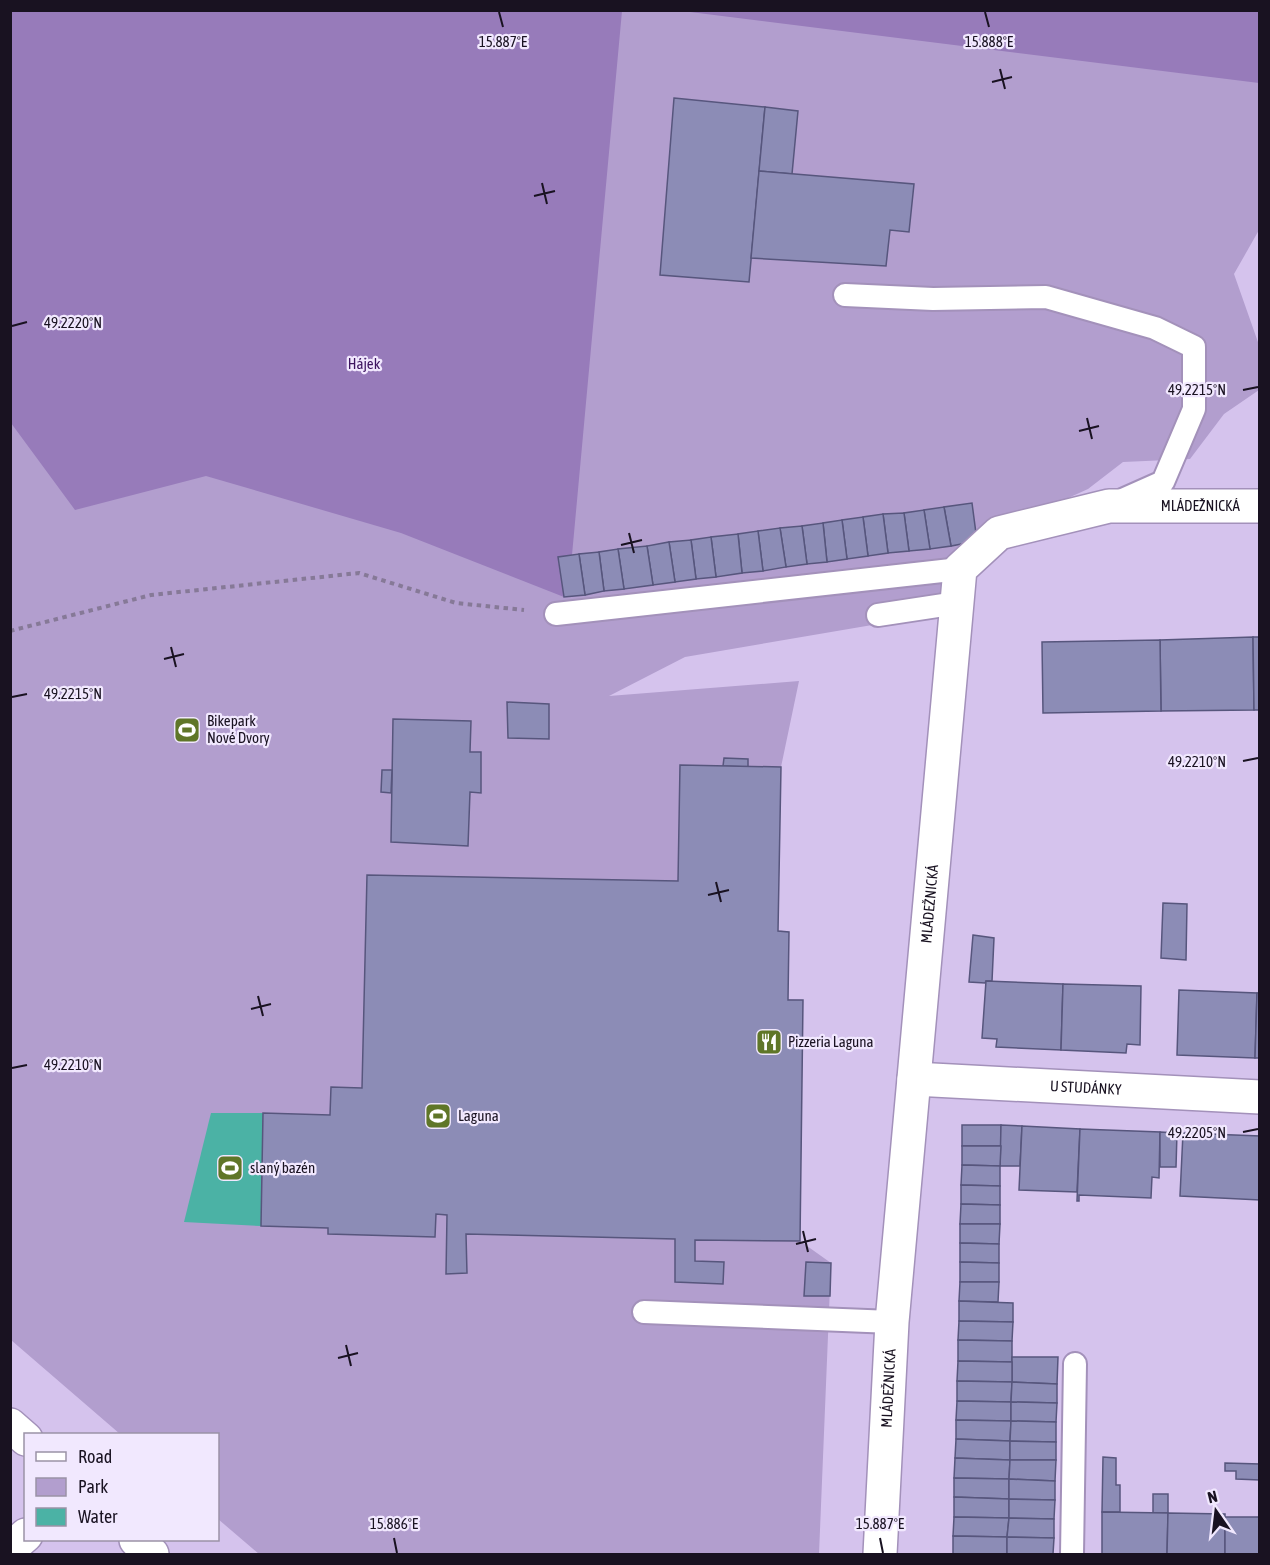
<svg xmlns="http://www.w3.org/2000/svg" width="1270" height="1565" font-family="'Asap Condensed',sans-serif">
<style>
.green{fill:#b29ece}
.forest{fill:#977bba}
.water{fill:#4bb2a5}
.building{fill:#8c8cb6;stroke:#57567d;stroke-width:1.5}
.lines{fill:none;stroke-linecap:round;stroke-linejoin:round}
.service-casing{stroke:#a391ba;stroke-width:26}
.minor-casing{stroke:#a391ba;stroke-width:36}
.tertiary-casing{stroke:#a391ba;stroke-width:36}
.path{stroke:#867997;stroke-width:4;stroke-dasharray:4.5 4.5;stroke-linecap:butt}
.service{stroke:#fff;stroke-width:22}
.minor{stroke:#fff;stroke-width:33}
.tertiary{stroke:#fff;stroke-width:33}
.ticks{fill:none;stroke:#191221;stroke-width:2}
.labels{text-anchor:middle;stroke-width:4.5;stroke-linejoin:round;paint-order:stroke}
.park-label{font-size:15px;fill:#3d1460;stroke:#f1e8fe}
.street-label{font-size:15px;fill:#191221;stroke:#f1e8fe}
.poi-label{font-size:15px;fill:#191221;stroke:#f1e8fe;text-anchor:start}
.ticks-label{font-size:15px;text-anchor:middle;fill:#191221;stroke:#f1e8fe;stroke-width:4.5;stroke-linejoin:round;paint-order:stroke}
</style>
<rect width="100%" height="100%" fill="#d5c3ed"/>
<path class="green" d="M11 11H1259V230L1234 274 1259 345V390L1224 414 1190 459 1123 462 1088 489 1024 518 966 580 948 615 878 624 685 657 609 696 799 681 781 767 778 930 789 932 788 999 803 1000 800 1241 831 1263 819 1554H259L218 1519V1434H120L11 1340Z"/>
<g class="forest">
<path d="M11 11H622L572 555 558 558 564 597 401 533 206 476 75 510 11 423Z"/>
<path d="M682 11H1259V83Z"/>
</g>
<path class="water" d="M211 1113H263L261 1226 184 1222Z"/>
<g class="building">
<path d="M674 98 765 107 749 282 660 275Z"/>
<path d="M765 107 798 111 792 174 759 171Z"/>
<path d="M759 171 914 184 909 232 890 230 886 266 751 258Z"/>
<path d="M972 503 977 541 951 546 944 507Z"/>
<path d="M944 507 951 546 930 549 924 510Z"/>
<path d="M924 510 930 549 909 551 904 513Z"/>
<path d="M904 513 909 551 888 553 883 514Z"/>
<path d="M883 514 888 553 868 556 863 517Z"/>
<path d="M863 517 868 556 847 559 842 520Z"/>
<path d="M842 520 847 559 827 562 823 523Z"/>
<path d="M823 523 827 562 807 564 802 526Z"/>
<path d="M802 526 807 564 786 567 780 528Z"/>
<path d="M780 528 786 567 763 571 758 531Z"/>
<path d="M758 531 763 571 742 573 738 534Z"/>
<path d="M738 534 742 573 716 577 711 537Z"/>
<path d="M711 537 716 577 696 579 691 540Z"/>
<path d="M691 540 696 579 675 582 669 542Z"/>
<path d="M669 542 675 582 653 585 647 546Z"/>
<path d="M647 546 653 585 624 589 618 549Z"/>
<path d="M618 549 624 589 604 591 599 552Z"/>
<path d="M599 552 604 591 585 595 579 554Z"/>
<path d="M579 554 585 595 564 597 558 557Z"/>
<path d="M1253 637 1254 710 1161 711 1160 640Z"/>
<path d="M1253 637H1260V710H1254Z"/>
<path d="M1160 640 1161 711 1043 713 1042 642Z"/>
<path d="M507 702 549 704V739L508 738Z"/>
<path d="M393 719 471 721 470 752H481V793L470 792 468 846 391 842Z"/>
<path d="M724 758 748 759V767L723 766Z"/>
<path d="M680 765 781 767 778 931 789 932 788 1000H803L800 1241 695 1240V1261L724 1262 723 1284 675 1282V1239L466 1234 467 1273 446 1274 447 1215 436 1214 435 1237 328 1234V1228L261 1226 263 1113 330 1115 331 1087 362 1088 367 875 678 881Z"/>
<path d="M382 770H392L391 793 381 792Z"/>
<path d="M1163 903 1187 904 1186 960 1161 958Z"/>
<path d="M973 935 994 938 992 981H986L985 983 969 982Z"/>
<path d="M986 981 1063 984 1061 1050 996 1047 997 1039 982 1038Z"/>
<path d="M1063 984 1141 986 1140 1045 1127 1044 1126 1053 1061 1050Z"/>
<path d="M1179 990 1257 993 1255 1058 1177 1055Z"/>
<path d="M1257 993H1260V1058H1255Z"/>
<rect x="962" y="1125" width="39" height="21"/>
<path d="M1001 1125 1022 1126 1020 1166H1000Z"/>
<path d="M1022 1126 1080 1129 1077 1192 1019 1190Z"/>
<path d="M1080 1129 1160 1132 1159 1178 1152 1177 1151 1198 1079 1195V1201H1077Z"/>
<path d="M1160 1132 1177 1133 1176 1167H1160Z"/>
<path d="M1183 1133 1260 1136V1200L1180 1196Z"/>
<path d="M962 1146H1001L1000 1166 962 1165Z"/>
<path d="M962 1165 1000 1166V1186L961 1185Z"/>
<path d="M961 1185 1000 1186V1205L961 1204Z"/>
<path d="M961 1204 1000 1205V1224H960Z"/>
<path d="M960 1224H1000L999 1244 960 1243Z"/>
<path d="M960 1243 999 1244V1263L960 1262Z"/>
<path d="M806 1262 831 1263 830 1296H804Z"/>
<path d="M960 1262 999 1263V1282H960Z"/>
<path d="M960 1282H999L998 1302 959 1301Z"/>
<path d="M959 1301 1013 1303V1322L959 1321Z"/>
<path d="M959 1321 1013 1322 1012 1341 958 1340Z"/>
<path d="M958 1340 1012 1341V1362L958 1361Z"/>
<path d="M1012 1357H1058L1057 1384 1012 1382Z"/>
<path d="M958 1361 1012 1362V1382L957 1381Z"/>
<path d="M957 1381 1012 1382 1011 1402 957 1401Z"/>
<path d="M1012 1382 1057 1384V1403L1011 1402Z"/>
<path d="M957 1401 1011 1402V1421L956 1420Z"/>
<path d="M1011 1402 1057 1403 1056 1422 1011 1421Z"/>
<path d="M956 1420 1011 1421 1010 1441 956 1439Z"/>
<path d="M1011 1421 1056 1422V1442L1010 1441Z"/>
<path d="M956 1439 1010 1441V1460L955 1458Z"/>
<path d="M1010 1441 1056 1442V1460H1010Z"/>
<path d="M1103 1457 1116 1458V1485H1120V1512H1102Z"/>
<path d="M955 1458 1010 1460 1009 1479 954 1478Z"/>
<path d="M1010 1460H1056L1055 1481 1009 1479Z"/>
<path d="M1225 1463 1260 1464V1480L1236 1479V1471H1225Z"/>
<path d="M954 1478 1009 1479V1499L954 1497Z"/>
<path d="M1009 1479 1055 1481V1500L1009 1499Z"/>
<rect x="1153" y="1494" width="15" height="19"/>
<path d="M954 1497 1009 1499V1518L954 1517Z"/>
<path d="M1009 1499 1055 1500 1054 1519 1009 1518Z"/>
<path d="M1102 1512 1168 1513 1167 1554H1102Z"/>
<path d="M1168 1513 1225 1514V1554H1167Z"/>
<path d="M954 1517 1009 1518 1007 1537 953 1536Z"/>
<rect x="1225" y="1517" width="35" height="37"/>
<path d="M1009 1518 1054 1519V1538L1007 1537Z"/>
<path d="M953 1536 1007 1537V1554H953Z"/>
<path d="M1007 1537 1054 1538 1053 1554H1007Z"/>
</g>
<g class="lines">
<defs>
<g id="service">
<path d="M845 295 933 299 1046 297 1155 328 1194 347V409L1163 482 1118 502"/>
<path d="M556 614 960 569"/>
<path d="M878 615 957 603"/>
<path d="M644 1312 892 1322"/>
<path d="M1072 1554 1075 1364"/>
</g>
<g id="minor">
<path id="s1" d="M914 1079 1260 1097"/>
<path d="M10 1549 26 1535"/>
<path id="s2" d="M880 1554 892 1322 960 569 999 533 1109 506H1260"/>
</g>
<g id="tertiary">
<path d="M10 1425 26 1439"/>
<path d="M136 1540 152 1554"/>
</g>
</defs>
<use href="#service" class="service-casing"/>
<use href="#minor" class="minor-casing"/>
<use href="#tertiary" class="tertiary-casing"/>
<path class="path" d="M10 631 151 595 359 573 456 603 524 610"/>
<use href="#service" class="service"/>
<use href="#minor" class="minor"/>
<use href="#tertiary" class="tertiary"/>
</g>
<path class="ticks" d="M499 12 503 27M985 12 989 27M1000 69 1005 89M992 82 1012 77M542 183 547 204M534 196 555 191M12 326 27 322M1243 390 1258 387M1087 418 1092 439M1079 431 1099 426M629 533 634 553M621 545 642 540M171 647 176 667M164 659 184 654M12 697 27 694M1243 761 1258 758M716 882 721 902M708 895 729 890M258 996 263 1016M251 1009 271 1004M12 1068 27 1065M1243 1132 1258 1129M803 1231 808 1252M796 1244 816 1239M346 1345 351 1366M338 1358 358 1353M394 1538 397 1553M880 1538 883 1553"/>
<defs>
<symbol id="stadium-square" viewBox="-11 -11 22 22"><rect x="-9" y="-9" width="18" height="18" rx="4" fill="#5f7628" stroke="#f1e8fe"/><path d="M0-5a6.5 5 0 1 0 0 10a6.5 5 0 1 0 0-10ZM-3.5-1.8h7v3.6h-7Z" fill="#fff"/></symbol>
<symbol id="restaurant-square" viewBox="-11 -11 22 22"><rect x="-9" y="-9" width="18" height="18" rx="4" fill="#5f7628" stroke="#f1e8fe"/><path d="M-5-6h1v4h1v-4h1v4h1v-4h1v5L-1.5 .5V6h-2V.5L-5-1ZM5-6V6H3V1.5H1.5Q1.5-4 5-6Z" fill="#fff"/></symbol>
</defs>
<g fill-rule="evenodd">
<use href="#stadium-square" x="172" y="715" width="30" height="30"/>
<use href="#restaurant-square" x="754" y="1027" width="30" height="30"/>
<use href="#stadium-square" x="423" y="1101" width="30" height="30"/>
<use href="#stadium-square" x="215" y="1153" width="30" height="30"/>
</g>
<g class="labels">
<g class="park-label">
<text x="364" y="369">Hájek</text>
</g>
<g class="street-label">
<text dy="5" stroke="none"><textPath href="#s2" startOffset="1246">MLÁDEŽNICKÁ</textPath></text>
<text dy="5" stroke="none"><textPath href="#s2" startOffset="652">MLÁDEŽNICKÁ</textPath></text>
<text dy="5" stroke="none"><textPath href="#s1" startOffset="172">U STUDÁNKY</textPath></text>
<text dy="5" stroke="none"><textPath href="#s2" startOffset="166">MLÁDEŽNICKÁ</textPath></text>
</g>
<g class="poi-label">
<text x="207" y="726">Bikepark<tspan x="207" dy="17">Nové Dvory</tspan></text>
<text x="788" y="1047">Pizzeria Laguna</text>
<text x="458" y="1121">Laguna</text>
<text x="250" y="1173">slaný bazén</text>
</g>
</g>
<g class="ticks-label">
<text x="503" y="47">15.887°E</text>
<text x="989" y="47">15.888°E</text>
<text x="73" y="328">49.2220°N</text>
<text x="1197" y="395">49.2215°N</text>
<text x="73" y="699">49.2215°N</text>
<text x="1197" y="767">49.2210°N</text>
<text x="73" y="1070">49.2210°N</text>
<text x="1197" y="1138">49.2205°N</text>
<text x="394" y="1529">15.886°E</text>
<text x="880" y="1529">15.887°E</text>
</g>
<rect width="1270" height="1565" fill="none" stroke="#191221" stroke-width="24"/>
<rect x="24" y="1433" width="195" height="108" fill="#f1e8fe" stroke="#9b92a6" stroke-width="1.5"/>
<rect x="36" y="1452" width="30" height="9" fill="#ffffff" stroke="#9b92a6" stroke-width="1.5"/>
<text x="78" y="1463" font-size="18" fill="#191221">Road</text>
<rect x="36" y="1478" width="30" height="18" fill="#b29ece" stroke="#9b92a6" stroke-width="1.5"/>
<text x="78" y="1493" font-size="18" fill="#191221">Park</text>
<rect x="36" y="1508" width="30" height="18" fill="#4bb2a5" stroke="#9b92a6" stroke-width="1.5"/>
<text x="78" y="1523" font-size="18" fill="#191221">Water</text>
<g transform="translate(1216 1511) rotate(346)" stroke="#f1e8fe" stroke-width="4.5" paint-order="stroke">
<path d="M0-4.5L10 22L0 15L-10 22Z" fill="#191221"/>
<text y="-9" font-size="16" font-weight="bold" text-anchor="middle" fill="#191221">N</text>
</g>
</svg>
